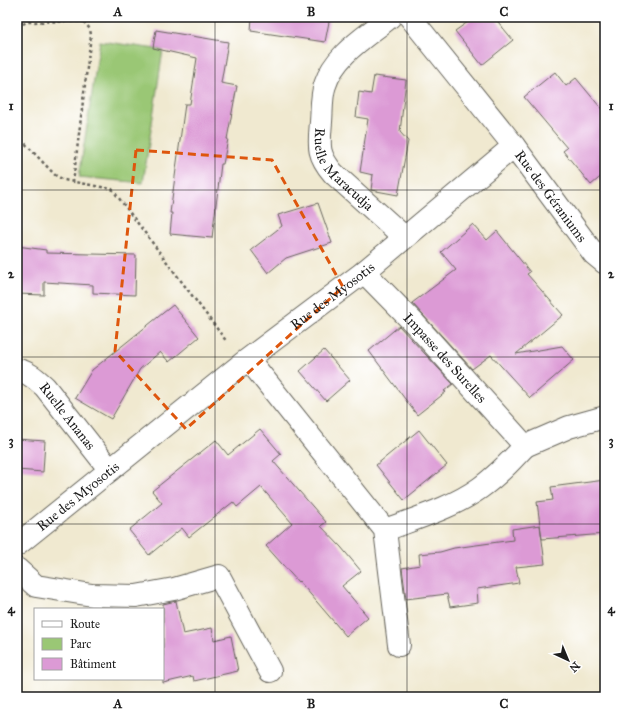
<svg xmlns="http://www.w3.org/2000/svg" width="622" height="714" font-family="'IM FELL Great Primer',serif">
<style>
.green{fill:#9ac775;stroke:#5b7248}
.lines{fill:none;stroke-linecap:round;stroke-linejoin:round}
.stream{stroke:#78ace5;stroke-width:8}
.building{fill:#dc9ad5}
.minor-casing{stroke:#66645b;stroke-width:24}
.path{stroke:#66645b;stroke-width:2.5;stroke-dasharray:3 3;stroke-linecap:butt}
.minor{stroke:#fff;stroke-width:22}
.marked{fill:none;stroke:#de560d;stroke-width:3;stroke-dasharray:8 5;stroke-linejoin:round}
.grid{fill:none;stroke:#1c1c1c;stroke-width:1;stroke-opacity:0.55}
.labels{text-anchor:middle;stroke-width:3;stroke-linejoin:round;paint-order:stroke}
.street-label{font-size:14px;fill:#1c1c1c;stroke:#fff}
.neatline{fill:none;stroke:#1c1c1c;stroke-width:1.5}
.grid-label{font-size:13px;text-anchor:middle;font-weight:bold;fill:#1c1c1c}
</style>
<rect width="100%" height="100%" fill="#fff"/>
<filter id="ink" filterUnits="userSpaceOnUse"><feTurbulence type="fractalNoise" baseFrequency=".025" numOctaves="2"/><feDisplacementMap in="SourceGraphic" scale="8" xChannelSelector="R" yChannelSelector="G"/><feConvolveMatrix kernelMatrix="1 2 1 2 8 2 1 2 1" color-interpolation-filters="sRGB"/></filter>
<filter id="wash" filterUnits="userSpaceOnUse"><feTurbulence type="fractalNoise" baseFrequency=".012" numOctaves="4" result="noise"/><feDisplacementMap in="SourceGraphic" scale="16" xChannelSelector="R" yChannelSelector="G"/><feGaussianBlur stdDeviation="0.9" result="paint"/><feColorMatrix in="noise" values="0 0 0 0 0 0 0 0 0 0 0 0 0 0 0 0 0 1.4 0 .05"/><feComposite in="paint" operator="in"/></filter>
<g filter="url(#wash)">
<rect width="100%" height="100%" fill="#f0e9d0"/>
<path class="green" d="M100 41 163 50 143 183 79 177Z"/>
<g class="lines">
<path class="stream" d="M599 697 605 694"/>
</g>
<g id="blocks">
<g class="building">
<path d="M252 17H330L325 42 251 31Z"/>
<path d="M475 17H494L513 40 482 65 455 31Z"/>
<path d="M156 30 228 42 221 83 237 86 227 139H228L223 164H221L212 238 170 234 172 213H170L185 104H190L197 58 153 48Z"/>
<path d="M555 72 566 86 576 78 605 113V173L591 185 563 151 567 148 524 97Z"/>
<path d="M374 76 406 80 400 132 408 141 398 195 371 190 373 175 360 172 368 119 356 117 359 92 371 94Z"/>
<path d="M318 203 332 243 286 258 268 273 251 250 282 226 278 215Z"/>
<path d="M473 224 487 240 497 231 530 272 527 274 563 315 516 354 562 346 574 360 530 398 491 355 472 369 412 303 456 270 441 252Z"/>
<path d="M17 246 46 250V253L136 255 135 295 93 293V285L44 282V295L17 294Z"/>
<path d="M173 305 199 337 169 362 160 352 140 369 111 419 75 398 92 370Z"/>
<path d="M399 326 453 384 444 391 446 392 417 415 369 351Z"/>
<path d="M324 350 350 380 326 401 300 371Z"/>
<path d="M260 429 281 454 273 461 326 522 321 526 341 547 361 571 342 586 368 617 346 636 299 581 298 582 266 546 292 523 261 487 237 507 233 502 189 537 182 528 149 555 129 530 162 503 152 491 216 440 228 455Z"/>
<path d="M419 430 447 465 404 500 376 465Z"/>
<path d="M17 439 45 441 43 472 17 470Z"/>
<path d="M605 480V534L542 539 537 502 553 500 551 487Z"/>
<path d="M540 525 545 564 516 567 519 583 477 589 478 603 450 607 447 594 406 599 402 568 420 565 419 554 440 552 454 548 513 540 512 529Z"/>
<path d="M176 601 183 634 212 628 214 640 231 636 238 671 194 681 193 676 163 683V604Z"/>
</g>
</g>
</g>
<g filter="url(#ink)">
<use href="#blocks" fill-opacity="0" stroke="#66645b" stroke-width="1"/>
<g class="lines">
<defs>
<g id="minor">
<path id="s1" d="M390 17C366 37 335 54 325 85 321 96 322 111 321 122 319 146 317 154 333 173L404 237"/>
<path id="s2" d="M410 17 514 146 594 254 605 263"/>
<path id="s3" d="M364 272 415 324 525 446 569 427 605 417"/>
<path d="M249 360 385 530 399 645"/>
<path id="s4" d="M17 370C28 371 37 380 45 387L110 470"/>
<path d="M385 530C417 518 452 508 480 488 497 476 511 461 525 446"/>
<path id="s5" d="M17 545 243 363 364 272 514 146"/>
<path d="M17 569 36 586 92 595 136 596 174 589 219 576 270 671"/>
</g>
</defs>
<use href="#minor" class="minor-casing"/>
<g class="path">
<path d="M17 26 28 22 83 21 88 17"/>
<path d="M17 135 55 175 64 180 112 189 227 342"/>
<path d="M73 183 91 35 90 29 83 21"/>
</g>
<use href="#minor" class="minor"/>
</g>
</g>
<path class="marked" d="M136 150 272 160 343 287 186 429 115 351Z"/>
<path class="grid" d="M215 17V697M407 17V697M17 190H605M17 357H605M17 524H605"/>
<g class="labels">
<g class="street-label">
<text dy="5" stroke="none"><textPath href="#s1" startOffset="189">Ruelle Maracudja</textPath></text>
<text dy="5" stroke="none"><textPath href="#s2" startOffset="228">Rue des Géraniums</textPath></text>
<text dy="5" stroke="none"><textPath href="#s5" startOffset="402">Rue des Myosotis</textPath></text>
<text dy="5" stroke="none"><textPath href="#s3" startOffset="118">Impasse des Surelles</textPath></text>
<text dy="5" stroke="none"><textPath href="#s4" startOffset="70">Ruelle Ananas</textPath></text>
<text dy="5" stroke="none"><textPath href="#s5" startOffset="78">Rue des Myosotis</textPath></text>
</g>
</g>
<rect width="622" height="714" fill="none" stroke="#fff" stroke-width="44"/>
<rect x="34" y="608" width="130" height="72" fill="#ffffff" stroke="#a4a4a4"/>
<rect x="42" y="621" width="20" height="6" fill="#ffffff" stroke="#a4a4a4"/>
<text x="70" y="628" font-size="12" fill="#1c1c1c">Route</text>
<rect x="42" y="638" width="20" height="12" fill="#9ac775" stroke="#a4a4a4"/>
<text x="70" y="648" font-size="12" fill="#1c1c1c">Parc</text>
<rect x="42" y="658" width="20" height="12" fill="#dc9ad5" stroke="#a4a4a4"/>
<text x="70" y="668" font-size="12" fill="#1c1c1c">Bâtiment</text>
<g transform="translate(568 660) rotate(136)" stroke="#ffffff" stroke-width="3" paint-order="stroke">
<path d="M0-3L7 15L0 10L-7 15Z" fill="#1c1c1c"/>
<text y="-6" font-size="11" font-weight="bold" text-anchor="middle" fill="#1c1c1c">N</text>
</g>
<rect x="22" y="22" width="578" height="670" class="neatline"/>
<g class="grid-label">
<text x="118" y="16">A</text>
<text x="311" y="16">B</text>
<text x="504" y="16">C</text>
<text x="11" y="110">1</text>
<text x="611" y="110">1</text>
<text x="11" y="278">2</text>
<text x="611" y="278">2</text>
<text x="11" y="445">3</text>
<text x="611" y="445">3</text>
<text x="11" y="613">4</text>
<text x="611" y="613">4</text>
<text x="118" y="708">A</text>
<text x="311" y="708">B</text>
<text x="504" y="708">C</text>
</g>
</svg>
